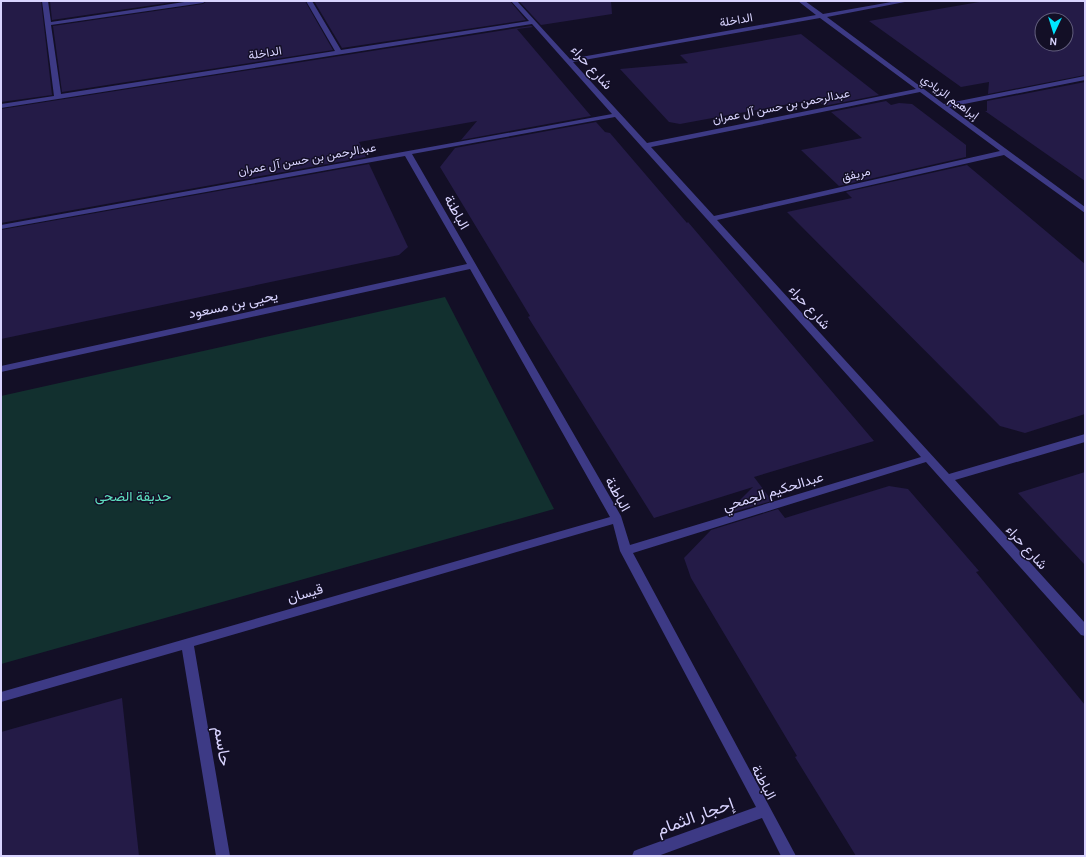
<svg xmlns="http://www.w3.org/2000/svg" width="1086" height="857" font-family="Karla,Vazirmatn,sans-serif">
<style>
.green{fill:#12302f}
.building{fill:#241b47;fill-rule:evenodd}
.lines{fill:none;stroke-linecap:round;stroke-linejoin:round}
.street{fill:#3d3a85;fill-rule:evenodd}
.labels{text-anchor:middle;stroke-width:3;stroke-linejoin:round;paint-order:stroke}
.far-street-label{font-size:12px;fill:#d9d4ff;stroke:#130f26}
.street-label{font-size:14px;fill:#d9d4ff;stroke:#130f26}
.park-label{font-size:14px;fill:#5fe0c0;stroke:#130f26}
.near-street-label{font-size:17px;fill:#d9d4ff;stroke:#130f26}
</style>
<rect width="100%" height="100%" fill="#130f26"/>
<path class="green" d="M445 297 554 509 1 664V396Z"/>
<g class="building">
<path d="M1 1H41L52 95 1 102Z"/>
<path d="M50 1H181L52 20Z"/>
<path d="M207 1H305L333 50 62 92 53 26 203 4Z"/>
<path d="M314 1H510L526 20 342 48Z"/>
<path d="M519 1H611L612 14 541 25Z"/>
<path d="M985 1H1085V75L988 94 989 82 961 87 869 21ZM1042 20H1066V44H1042Z"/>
<path d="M531 26 533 27 517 29 591 116 461 140 477 121 359 142 366 157 1 223V109Z"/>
<path d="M801 34 879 95 824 106 816 99 680 124 669 122 620 69 688 63 680 55Z"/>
<path d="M1085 82V181L985 111H987V101Z"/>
<path d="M886 101 891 105 899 103 912 104 966 145V157L839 186 801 150 862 138 831 112Z"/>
<path d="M596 122 605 132 610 133 687 223 688 222 874 441 754 477 772 501 726 514 753 487 654 518 528 317 530 316 440 167 455 148Z"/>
<path d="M369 164 408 247 399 255 1 339V230Z"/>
<path d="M967 165 1085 264V414L1025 433 1000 426 787 212 852 198 846 192Z"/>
<path d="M1085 472V565L1018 493Z"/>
<path d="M889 486 908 489 979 571 976 572 1085 705V856H856L795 757 797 756 691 578 684 558 711 530 778 509 785 518Z"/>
<path d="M122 698 139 856H1V732Z"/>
</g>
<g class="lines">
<path class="street" d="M42 1H48L51 22 191 1H206L203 3 51 25 61 94 335 51 306 1H312L341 50 529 21 511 1H517L570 59 816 15 798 1H805L823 14 897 1H910L827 17 944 104 1085 76V80L949 107 1085 207V213L1004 155 717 220 949 474 1085 434V442L955 480 1085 623V636L1081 635 926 462 633 553 796 856H781L762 818 658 856H632L634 851 639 849 756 807 620 551 613 524 194 646 230 856H216L182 650 1 702V692L610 517 470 269 1 372V366L467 264 405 156 1 229V225L612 114 532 24 1 108V104L54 96ZM820 18 916 89 647 143 573 62ZM920 92 1000 151 714 216 651 147ZM615 117 921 457 630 545 621 516 412 154Z"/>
</g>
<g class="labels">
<g class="far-street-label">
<text transform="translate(736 20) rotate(-10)" y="4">الداخلة</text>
<text transform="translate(265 53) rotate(-9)" y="4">الداخلة</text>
<text transform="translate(950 97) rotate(36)" y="4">إبراهيم الزيادي</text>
<text transform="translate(781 106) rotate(-11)" y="4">عبدالرحمن بن حسن آل عمران</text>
<text transform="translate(307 159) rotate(-10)" y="4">عبدالرحمن بن حسن آل عمران</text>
<text transform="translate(856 174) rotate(-13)" y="4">مريفق</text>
</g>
<g class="street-label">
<text transform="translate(592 67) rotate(48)" y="5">شارع حراء</text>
<text transform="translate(457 212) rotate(61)" y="5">الباطنة</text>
<text transform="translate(233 304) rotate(-12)" y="5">يحيى بن مسعود</text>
<text transform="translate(810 307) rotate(48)" y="5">شارع حراء</text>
<text transform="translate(773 491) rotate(-17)" y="5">عبدالحكيم الجمحي</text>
<text transform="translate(618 494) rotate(61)" y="5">الباطنة</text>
<text transform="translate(1027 547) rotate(48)" y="5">شارع حراء</text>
<text transform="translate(305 593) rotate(-16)" y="5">قيسان</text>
<text transform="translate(764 782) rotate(62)" y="5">الباطنة</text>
</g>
<g class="park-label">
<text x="133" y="501">حديقة الضحى</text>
</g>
<g class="near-street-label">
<text transform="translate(223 746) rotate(81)" y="6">حاسم</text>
<text transform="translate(695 816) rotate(-20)" y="6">إحجار الثمام</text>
</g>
</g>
<rect width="1086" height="857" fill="none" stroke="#d9d4ff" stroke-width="4"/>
<g transform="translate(1054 32) rotate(184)"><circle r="19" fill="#130f26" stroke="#625e7d"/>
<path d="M0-3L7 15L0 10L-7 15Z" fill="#00e5ff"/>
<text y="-6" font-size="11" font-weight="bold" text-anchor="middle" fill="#d9d4ff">N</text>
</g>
</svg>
